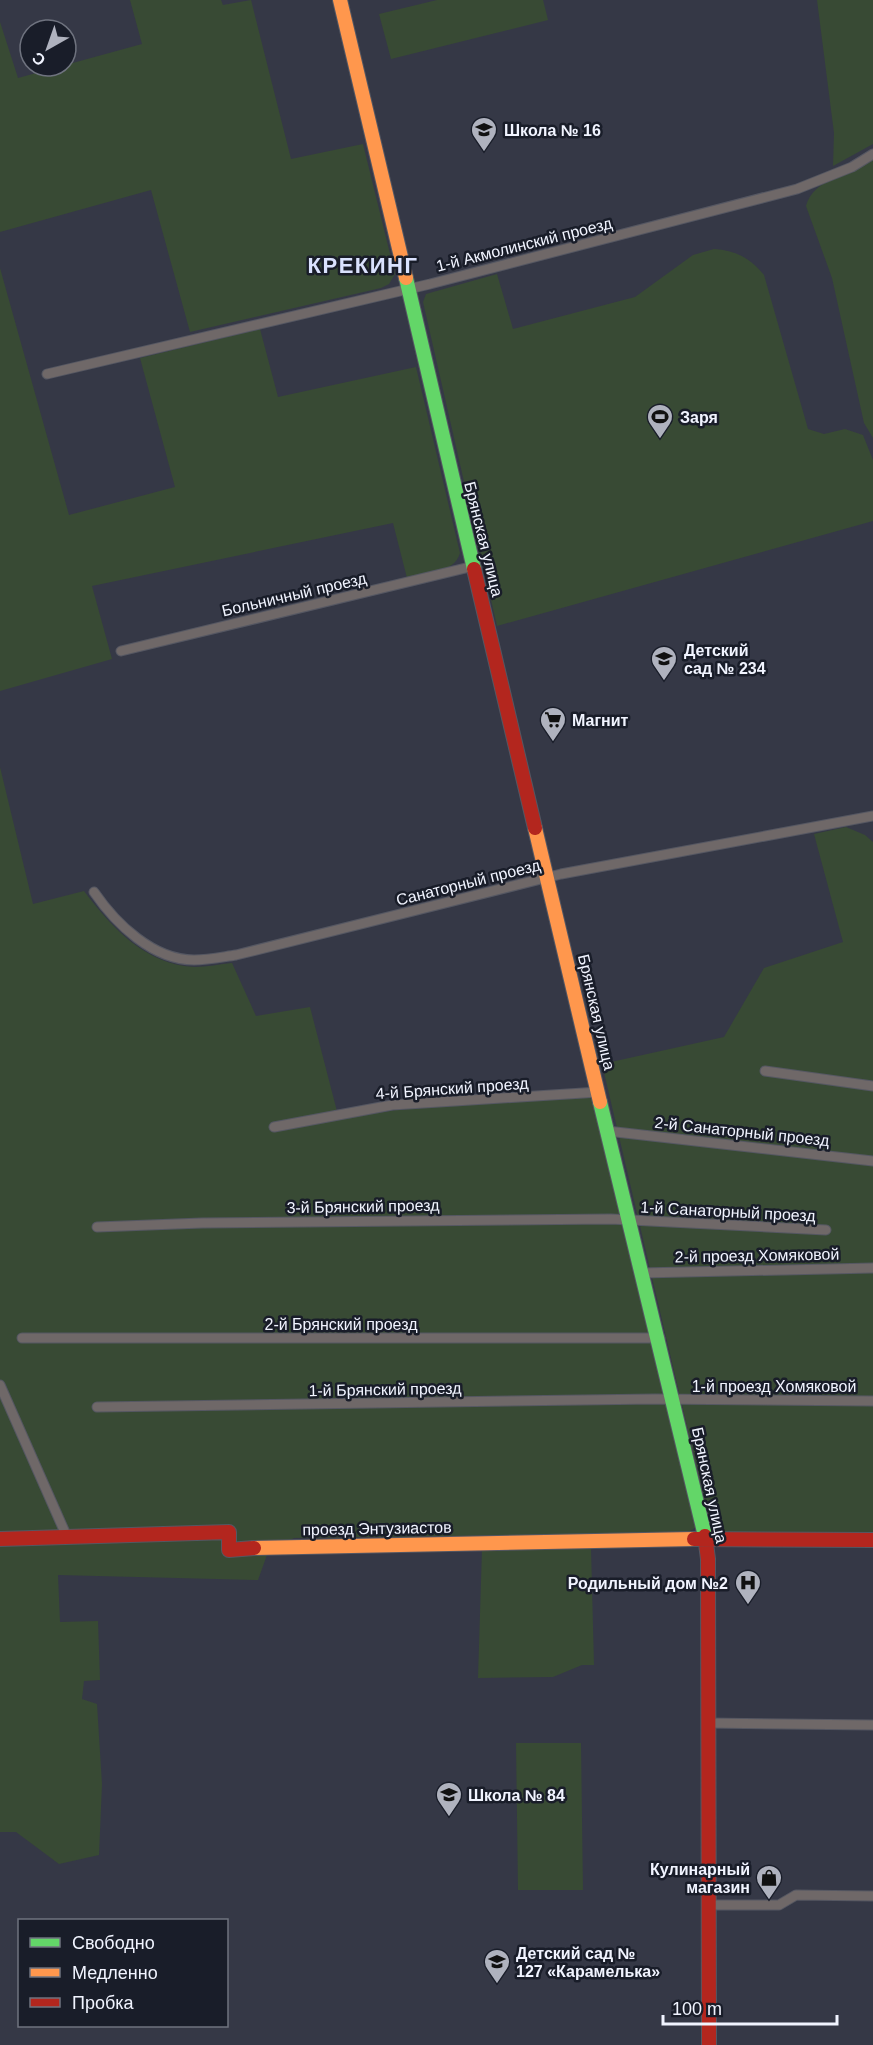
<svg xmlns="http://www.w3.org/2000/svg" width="873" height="2045" font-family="Helvetica,sans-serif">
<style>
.green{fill:#384a34}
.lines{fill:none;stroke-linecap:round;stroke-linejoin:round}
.street-casing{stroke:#555762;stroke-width:11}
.fast-casing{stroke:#555762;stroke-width:16}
.slow-casing{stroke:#555762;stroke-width:16}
.jam-casing{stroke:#555762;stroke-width:16}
.street{stroke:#6f6868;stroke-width:9}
.fast{stroke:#63d668;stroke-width:14}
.slow{stroke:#ff974d;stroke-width:14}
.jam{stroke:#b3261e;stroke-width:14}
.labels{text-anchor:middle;stroke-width:5;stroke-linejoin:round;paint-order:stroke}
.poi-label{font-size:16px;font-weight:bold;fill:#f1f4ff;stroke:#191d29;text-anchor:start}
.street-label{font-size:16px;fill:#f1f4ff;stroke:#191d29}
.district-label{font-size:22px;font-weight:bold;letter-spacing:1.5px;fill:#dae2fe;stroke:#191d29}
</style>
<rect width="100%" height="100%" fill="#353846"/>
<path class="green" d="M130 0H221L223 5 251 0 291 159 363 144 395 274 389 284 381 288 190 332 151 190 0 232V22L18 78 142 44Z
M437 0H543L548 20 391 59 379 14Z
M817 0H873V144L833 166 834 133Z
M873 160V438L864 423 832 278 806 206C813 179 851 173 873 160Z
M714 249C736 250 751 259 764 275L808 429 824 434 845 429 863 435 873 460V521L497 626 423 302 426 294 497 274 513 329 635 297 693 255Z
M0 268 69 515 175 487 140 358 260 329 278 397 416 367 460 553C454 574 425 573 407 578L393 523 92 586 112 659 0 691Z
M0 767 33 904 84 891C112 928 146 965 195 967 207 967 220 964 232 963L256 1016 310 1007 339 1119 396 1110 594 1096 698 1526 687 1533 294 1538 268 1552 258 1580 58 1575 60 1622 98 1621 100 1680 84 1681 82 1699 97 1704 102 1784 99 1855 59 1864 16 1832H0Z
M846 827 865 835 873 842V1534L721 1533 714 1531 710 1524 602 1064 724 1037 764 968 843 942 814 834Z
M591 1548 594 1665H582L553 1677 478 1678 482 1549Z
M516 1743H581L583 1890H518Z"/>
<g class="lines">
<defs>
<path id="street" d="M47 374 430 284 797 189 852 167 873 154
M121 651 474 566
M94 892C116 924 153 960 194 960 208 960 222 957 236 955L561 874 873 816
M765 1071 873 1086
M274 1127 392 1105 599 1092
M607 1131 873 1161
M97 1227 202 1223 611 1219 826 1230
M641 1273 873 1268
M22 1338H660
M0 1385 67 1537
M97 1407 655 1399 873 1401
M707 1723 873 1725
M710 1905H779L796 1895 873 1896"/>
<path id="fast" d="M406 278 474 569
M600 1102 705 1536"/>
<path id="slow" d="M340 0 406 278
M535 828 600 1102
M254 1548 694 1539"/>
<path id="jam" d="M474 569 535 828
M705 1536 708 1559 709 2045
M0 1539 229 1532V1550L254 1548
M694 1539 873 1540"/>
</defs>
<use href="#street" class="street-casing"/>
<use href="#fast" class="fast-casing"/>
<use href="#slow" class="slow-casing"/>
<use href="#jam" class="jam-casing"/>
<use href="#street" class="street"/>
<use href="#fast" class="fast"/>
<use href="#slow" class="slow"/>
<use href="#jam" class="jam"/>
</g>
<defs>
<symbol id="school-pin" viewBox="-11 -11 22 30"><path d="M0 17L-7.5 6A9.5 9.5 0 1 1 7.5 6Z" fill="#afb2be" stroke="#191d29"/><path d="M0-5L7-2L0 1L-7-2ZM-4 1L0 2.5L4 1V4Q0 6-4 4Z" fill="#111"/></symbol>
<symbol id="stadium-pin" viewBox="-11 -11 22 30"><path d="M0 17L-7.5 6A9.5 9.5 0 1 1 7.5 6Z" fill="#afb2be" stroke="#191d29"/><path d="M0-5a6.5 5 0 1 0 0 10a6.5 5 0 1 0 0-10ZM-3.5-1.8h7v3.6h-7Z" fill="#111"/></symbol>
<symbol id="supermarket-pin" viewBox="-11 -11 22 30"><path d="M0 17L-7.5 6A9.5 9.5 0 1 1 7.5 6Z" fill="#afb2be" stroke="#191d29"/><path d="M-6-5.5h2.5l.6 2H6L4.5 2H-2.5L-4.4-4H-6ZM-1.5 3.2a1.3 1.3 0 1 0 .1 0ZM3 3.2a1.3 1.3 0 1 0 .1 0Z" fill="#111"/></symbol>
<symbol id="hospital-pin" viewBox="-11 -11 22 30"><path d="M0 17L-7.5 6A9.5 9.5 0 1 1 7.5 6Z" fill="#afb2be" stroke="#191d29"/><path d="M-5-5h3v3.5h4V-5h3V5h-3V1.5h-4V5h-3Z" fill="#111"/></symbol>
<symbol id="shop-pin" viewBox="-11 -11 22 30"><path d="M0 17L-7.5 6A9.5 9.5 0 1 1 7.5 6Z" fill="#afb2be" stroke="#191d29"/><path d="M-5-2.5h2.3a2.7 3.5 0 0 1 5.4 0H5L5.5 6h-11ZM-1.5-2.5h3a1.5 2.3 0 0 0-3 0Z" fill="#111"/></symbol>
</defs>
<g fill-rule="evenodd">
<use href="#school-pin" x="469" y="115" width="30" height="40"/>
<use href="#stadium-pin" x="645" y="402" width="30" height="40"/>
<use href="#school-pin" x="649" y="644" width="30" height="40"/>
<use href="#supermarket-pin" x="538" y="705" width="30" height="40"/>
<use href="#hospital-pin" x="733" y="1568" width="30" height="40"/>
<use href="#school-pin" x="434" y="1780" width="30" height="40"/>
<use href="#shop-pin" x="754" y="1863" width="30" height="40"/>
<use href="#school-pin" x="482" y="1947" width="30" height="40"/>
</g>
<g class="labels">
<g class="poi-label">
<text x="504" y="136">Школа № 16</text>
<text x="680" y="423">Заря</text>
<text x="684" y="656">Детский<tspan x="684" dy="18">сад № 234</tspan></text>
<text x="572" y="726">Магнит</text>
<text x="728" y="1589" text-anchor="end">Родильный дом №2</text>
<text x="468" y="1801">Школа № 84</text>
<text x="750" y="1875" text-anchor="end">Кулинарный<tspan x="750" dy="18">магазин</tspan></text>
<text x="516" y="1959">Детский сад №<tspan x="516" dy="18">127 «Карамелька»</tspan></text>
</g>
<g class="street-label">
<text transform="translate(524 244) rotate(-14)" y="6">1-й Акмолинский проезд</text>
<text transform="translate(484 539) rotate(76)" y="6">Брянская улица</text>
<text transform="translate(294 594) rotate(-13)" y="6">Больничный проезд</text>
<text transform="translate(468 882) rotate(-14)" y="6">Санаторный проезд</text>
<text transform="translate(597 1012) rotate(77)" y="6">Брянская улица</text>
<text transform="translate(452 1088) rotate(-4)" y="6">4-й Брянский проезд</text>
<text transform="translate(742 1131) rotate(6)" y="6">2-й Санаторный проезд</text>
<text transform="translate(363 1206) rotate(-1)" y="6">3-й Брянский проезд</text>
<text transform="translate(728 1211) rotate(3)" y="6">1-й Санаторный проезд</text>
<text transform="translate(757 1255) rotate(-1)" y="6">2-й проезд Хомяковой</text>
<text x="341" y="1330">2-й Брянский проезд</text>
<text x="774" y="1392">1-й проезд Хомяковой</text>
<text transform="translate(385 1389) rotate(-1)" y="6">1-й Брянский проезд</text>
<text transform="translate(710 1485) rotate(78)" y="6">Брянская улица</text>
<text transform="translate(377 1528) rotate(-1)" y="6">проезд Энтузиастов</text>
</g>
<g class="district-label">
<text x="363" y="273">КРЕКИНГ</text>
</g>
</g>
<rect x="18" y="1919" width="210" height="108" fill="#191d29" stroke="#6f737f" stroke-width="1.5"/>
<rect x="30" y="1938" width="30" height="9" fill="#63d668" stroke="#6f737f" stroke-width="1.5"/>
<text x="72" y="1949" font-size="18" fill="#f1f4ff">Свободно</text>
<rect x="30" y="1968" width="30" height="9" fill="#ff974d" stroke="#6f737f" stroke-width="1.5"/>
<text x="72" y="1979" font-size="18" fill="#f1f4ff">Медленно</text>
<rect x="30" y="1998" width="30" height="9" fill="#b3261e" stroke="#6f737f" stroke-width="1.5"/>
<text x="72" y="2009" font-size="18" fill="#f1f4ff">Пробка</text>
<g transform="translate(48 48) rotate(220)"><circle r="28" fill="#191d29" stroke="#6f737f" stroke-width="1.5"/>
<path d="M0-4.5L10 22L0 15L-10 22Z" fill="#afb2be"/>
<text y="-9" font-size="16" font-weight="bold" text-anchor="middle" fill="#f1f4ff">С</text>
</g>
<path d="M663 2015v9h174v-9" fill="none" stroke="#f1f4ff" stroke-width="3"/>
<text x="672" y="2015" font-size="18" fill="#f1f4ff" stroke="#191d29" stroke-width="4.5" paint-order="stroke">100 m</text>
</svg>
